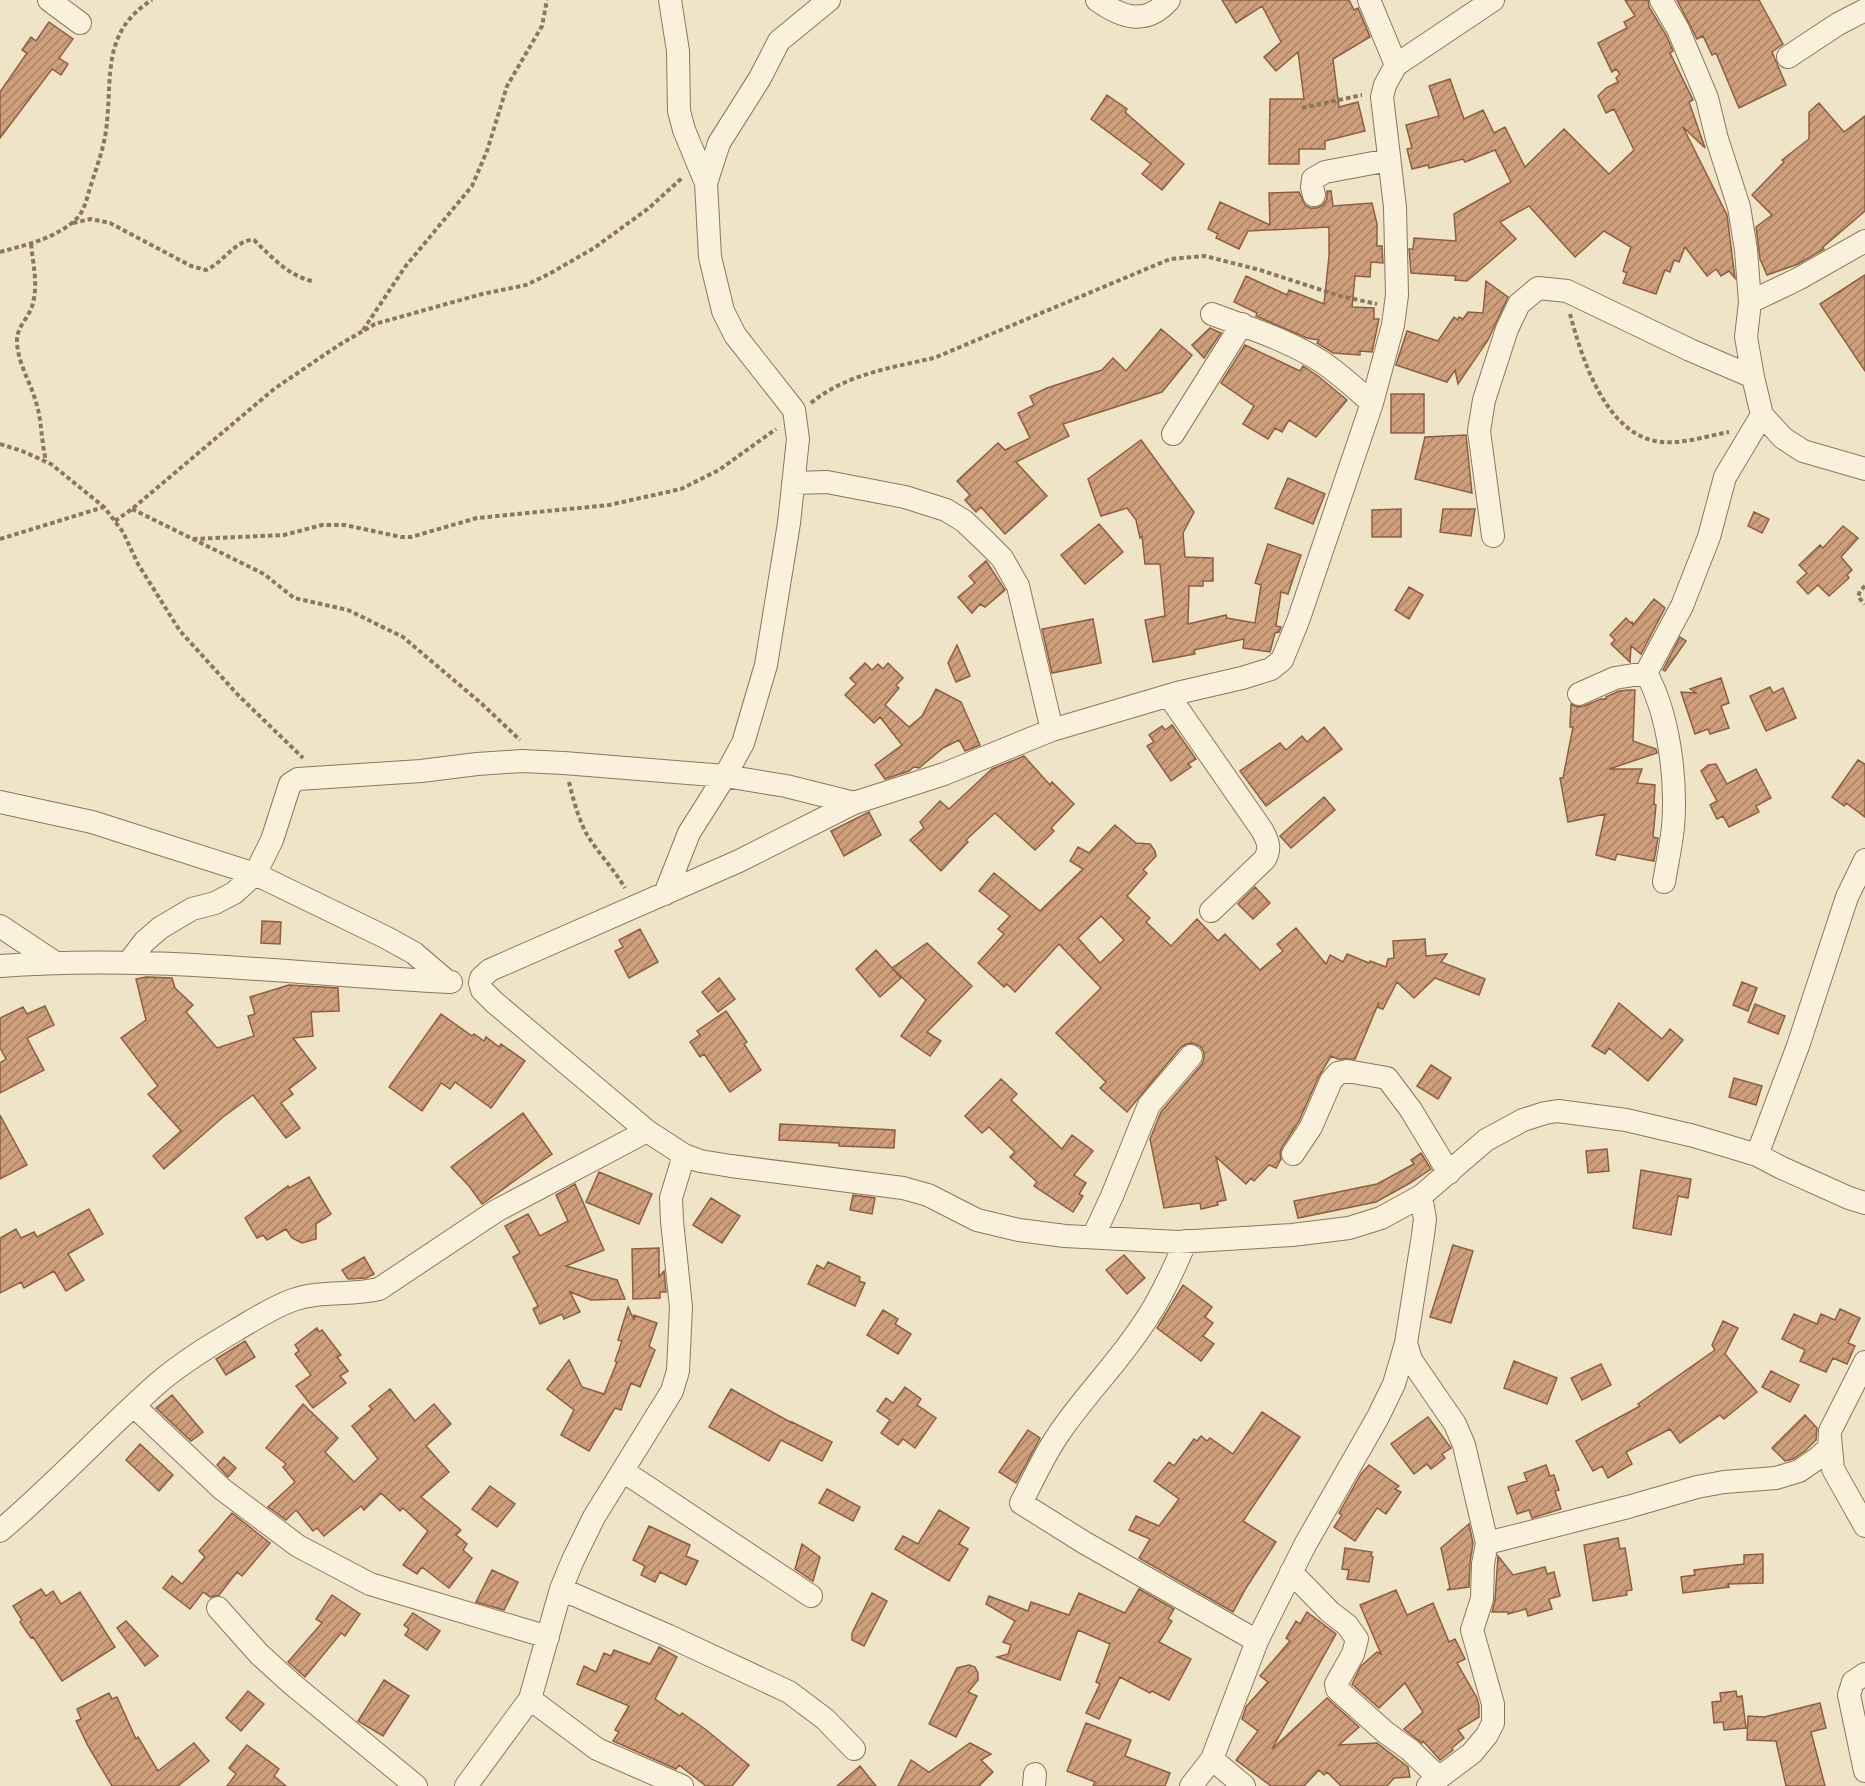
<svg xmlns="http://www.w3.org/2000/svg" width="1865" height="1786" font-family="'Roboto Serif',serif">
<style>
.building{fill:url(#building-hatch);stroke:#8d5f41;stroke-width:1.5;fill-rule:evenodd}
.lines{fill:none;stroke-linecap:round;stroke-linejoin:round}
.minor-casing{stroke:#8d765c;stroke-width:24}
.path{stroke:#8d765c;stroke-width:4;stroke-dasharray:4.5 3;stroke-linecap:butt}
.minor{stroke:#faf1dc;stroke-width:22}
</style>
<defs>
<pattern id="building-hatch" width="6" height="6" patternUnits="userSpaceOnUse" patternTransform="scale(1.5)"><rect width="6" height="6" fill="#cf9f7d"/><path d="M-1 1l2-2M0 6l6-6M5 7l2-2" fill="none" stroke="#a98266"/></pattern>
</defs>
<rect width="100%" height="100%" fill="#f0e4c8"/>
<path class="building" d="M1222 0H1349L1354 10 1358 8 1370 37 1333 59 1339 107 1358 102 1365 131 1325 141V149H1299V164H1269L1270 99H1304L1298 52 1276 71 1264 57 1281 42 1262 6 1236 23Z
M1625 0H1648L1649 7 1666 35 1673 51 1670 53 1693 100 1689 102 1705 148 1683 127 1727 215 1735 278 1729 271 1721 276 1716 269 1707 276 1685 247 1679 262 1674 260 1670 272 1665 270 1656 294 1623 283 1627 273 1623 271 1631 247 1604 231 1575 257 1529 206 1500 222 1516 239 1467 281 1455 280 1456 276 1411 273 1409 249H1413L1414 238 1456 241 1454 214 1511 182 1495 150 1465 162 1463 159 1429 168 1428 165 1412 169 1407 149 1412 148 1406 125 1439 116 1429 86 1450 79 1464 119 1483 110 1494 133 1505 127 1525 167 1564 129 1609 174 1634 150 1614 109 1606 113 1598 96 1606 88 1618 82 1616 78 1620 74 1616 69 1612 72 1598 43 1627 28 1624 22 1635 16Z
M1677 0H1759L1783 44 1772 52 1786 85 1739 108 1716 53 1712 55 1703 36 1697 39Z
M49 22 73 39 59 58 68 64 61 75 52 69 0 138V92L27 53 22 50 31 37 36 41Z
M1107 95 1127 109 1125 112 1184 164 1162 190 1142 174 1151 164 1091 119Z
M1819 103 1844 132 1865 116V211L1823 247 1824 249 1798 264 1767 275 1760 259 1756 227 1772 215 1752 195 1784 162 1782 160 1809 139V112Z
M1327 191H1331L1333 206 1372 203 1377 224V246H1382L1383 263 1371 262 1370 277 1355 276 1352 307 1374 308V319H1379L1372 352 1360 351V355L1333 353 1317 343 1319 340 1307 338 1256 316 1257 313 1234 302 1246 276 1287 295 1289 290 1324 304 1329 256V227L1248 231 1239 249 1216 238 1218 234 1208 229 1220 202 1270 225 1269 193 1299 192 1305 205 1310 208H1317L1323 205 1327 199Z
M1865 275V371L1820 304Z
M1486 281 1508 297 1488 340 1458 384 1455 370 1447 382 1396 365 1407 331 1438 341 1454 317 1458 320 1459 317 1463 319 1468 312 1483 313Z
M1210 328 1221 333 1204 358 1192 345Z
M1161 329 1192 355 1162 392 1063 424 1069 436 1016 462 1047 496 1005 534 981 507 976 512 965 500 970 495 957 481 998 443 1005 450 1030 438 1018 413 1034 405 1030 396 1047 388 1102 370 1113 358 1126 371Z
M1245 345 1300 371 1303 366 1318 376 1347 400 1316 437 1289 420 1282 432 1275 428 1268 439 1243 424 1254 406 1221 383Z
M1391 394H1424V433H1391Z
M1466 435 1472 493 1415 479 1425 437Z
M1141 440 1194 512 1183 533 1185 557 1213 558V581H1203V586H1189L1188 624 1226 615 1227 618 1255 623 1261 585 1255 583 1268 544 1301 555 1288 594 1281 592 1276 626 1281 627 1279 632 1275 633 1270 652 1243 648 1244 639 1194 650 1195 654 1153 662 1145 620 1165 616 1160 564H1145L1142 536 1140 538 1136 520 1127 508 1101 516 1088 479Z
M1288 478 1325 494 1313 524 1275 508Z
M1401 509V537H1372V510Z
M1443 509H1475L1471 536 1440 532Z
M1754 512 1769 519 1762 533 1748 526Z
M1099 524 1123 552 1085 584 1061 555Z
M1843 526 1858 538 1841 557 1852 570 1847 575 1849 578 1829 596 1818 585 1808 594 1797 582 1807 573 1799 565 1820 545 1823 548Z
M986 561 1005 590 985 607 980 604 972 613 958 597 975 583 969 576Z
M1409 587 1423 595 1409 619 1395 610Z
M1654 599 1665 608 1641 654 1631 646 1630 662 1611 644 1615 640 1610 635 1626 618 1631 623 1632 622 1633 625Z
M1093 619 1101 663 1052 673 1042 629Z
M1680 637 1686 641 1665 671 1663 670Z
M957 645 970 676 956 682 948 663Z
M865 663 872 670 878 664 883 669 888 663 903 678 896 685 899 688 885 705 909 727 922 716 936 689 961 702 980 745 965 751 959 740 943 748 919 768 914 767 909 771 885 779 875 765 902 745 880 717 874 723 845 695 856 684 850 678Z
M1721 678 1729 703 1721 706 1729 728 1710 734 1708 729 1695 734 1681 692 1696 693 1690 689Z
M1770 687 1773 693 1783 688 1796 718 1766 731 1750 696Z
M1628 690H1635L1633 741 1656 749 1657 753 1609 769H1642L1637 783 1655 785 1654 804 1656 805 1653 837 1658 838 1654 861 1617 854 1615 860 1596 855 1605 814 1568 822 1560 778H1563L1573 727H1570L1571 704 1577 707 1584 706 1601 699H1606V697L1619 691Z
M1172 725 1196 759 1188 764 1191 767 1171 781 1147 746 1154 742 1149 735 1162 726 1165 730Z
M1324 727 1342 749 1266 806 1240 771 1280 743 1286 750 1302 736 1307 742Z
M1024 756 1050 785 1052 782 1074 804 1051 828 1054 831 1035 850 995 813 966 840 968 842 941 871 910 840 924 828 920 822 940 801 949 809 992 769Z
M1858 760 1865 764V817L1846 803 1844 806 1832 797Z
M1716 764 1727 784 1756 769 1771 798 1756 806 1759 812 1729 827 1723 816 1717 819 1710 805 1717 801 1701 771 1708 765Z
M1324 797 1335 810 1291 848 1280 836Z
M869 812 881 835 844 856 831 831Z
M1115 825 1136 843 1150 844 1155 851 1156 856 1143 870 1147 873 1127 896 1150 918 1146 922 1171 946 1197 919 1218 941 1225 934 1260 970 1283 951 1277 944 1296 928 1326 964 1330 955 1343 962 1347 954 1369 963 1370 961 1386 967 1388 959 1394 958 1393 941 1425 939 1426 956 1447 954 1441 962 1485 979 1479 995 1435 978 1414 998 1397 982 1383 1009 1377 1007 1379 1002 1355 1059H1338L1331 1056 1319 1076 1299 1121 1282 1147 1280 1153 1281 1159 1276 1168 1269 1165 1254 1181 1251 1178 1246 1184 1216 1157 1226 1200 1217 1202 1218 1205 1201 1209 1200 1203 1164 1208 1150 1139 1161 1112 1202 1064 1204 1058V1052L1200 1046 1193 1043 1186 1044 1181 1047 1127 1112 1100 1088 1106 1082 1056 1033 1101 988 1059 944 1015 992 1007 984 1004 987 978 963 1004 934 998 929 1010 916 979 891 994 873 1040 911 1083 869 1070 861 1078 847 1089 853ZM1101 916 1124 940 1100 963 1078 938Z
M1255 887 1270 903 1253 919 1238 904Z
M262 921 281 922 280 944 261 943Z
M640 929 658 962 629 978 615 951 623 947 619 940Z
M927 943 972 986 927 1032 941 1041 930 1056 901 1036 926 1000 892 968Z
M876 950 901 978 880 997 856 969Z
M146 977 172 978 175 988 193 1005 186 1012 217 1048 254 1036 248 1016 255 1014 250 997 289 985 338 988 339 1011 311 1012 313 1036 293 1038 316 1068 289 1089 293 1094 281 1103 300 1128 286 1138 253 1095 223 1117 164 1169 153 1156 181 1131 148 1094 158 1086 121 1038 146 1020 136 979Z
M719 978 735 999 718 1012 702 992Z
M1742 982 1757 988 1748 1011 1733 1005Z
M1619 1003 1662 1039 1670 1029 1683 1040 1648 1081 1609 1048 1605 1054 1592 1046Z
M1755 1004 1785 1016 1778 1034 1748 1022Z
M45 1006 54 1025 27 1038 44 1070 0 1093V1063L6 1059 0 1048V1018L23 1007 27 1014Z
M726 1011 747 1042 744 1044 761 1070 730 1092 704 1054 700 1057 690 1042 700 1035 697 1031Z
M441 1014 472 1036 474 1034 484 1041 486 1037 499 1047 501 1044 525 1061 491 1108 455 1082 450 1089 441 1083 422 1111 389 1087Z
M1431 1065 1451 1078 1438 1099 1417 1086Z
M1734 1078 1762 1086 1756 1105 1729 1097Z
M1001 1079 1017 1094 1011 1100 1062 1149 1072 1135 1093 1151 1074 1175 1086 1183 1079 1194 1083 1196 1073 1212 1034 1186 1037 1182 1010 1157 1015 1152 989 1127 982 1133 965 1116Z
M523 1113 552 1154 482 1204 469 1186 451 1167Z
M0 1115 27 1165 0 1179Z
M780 1124 895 1130 894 1148 839 1146V1143L779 1140Z
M1607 1149 1609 1171 1588 1173 1586 1151Z
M1421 1153 1431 1169 1410 1183 1376 1202 1298 1218 1294 1201 1377 1184 1414 1164 1411 1160Z
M1641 1170 1691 1179 1688 1198 1678 1196 1671 1235 1633 1228Z
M599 1172 652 1194 639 1224 586 1202Z
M309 1177 331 1214 316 1224V1239L302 1243 292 1238 286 1229 267 1240 263 1235 257 1238 245 1218 288 1186 289 1188Z
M575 1184 604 1250 566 1266 617 1280 625 1299 591 1300 570 1292 580 1312 564 1319 562 1314 540 1324 533 1309 538 1306 513 1257 520 1253 505 1226 528 1214 540 1236 568 1221 556 1195Z
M853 1195 875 1198 872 1214 850 1210Z
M711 1198 740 1216 722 1243 693 1225Z
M89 1209 103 1234 68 1254 84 1280 66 1291 54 1271 24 1288 21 1282 0 1293V1238L16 1229 21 1238 34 1232 37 1237Z
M1453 1245 1473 1251 1451 1323 1430 1317Z
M659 1248V1277L664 1271 666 1292H660V1298L633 1299 632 1249Z
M1124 1255 1145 1278 1127 1294 1106 1270Z
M364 1257 374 1274 366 1278 348 1279 342 1270Z
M828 1262 860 1277 859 1281 865 1283 855 1306 808 1284 817 1265 824 1269Z
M1183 1285 1212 1307 1205 1317 1213 1323 1203 1336 1214 1344 1201 1361 1157 1328Z
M628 1307 634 1320V1315L657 1323 649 1346 655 1350 640 1387 631 1383 621 1410 615 1408 589 1451 561 1435 574 1410 547 1389 569 1360 582 1387 604 1394 617 1362 615 1361 622 1341 618 1340Z
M1840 1309 1860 1318 1848 1343 1855 1346 1847 1364 1833 1358 1826 1372 1800 1361 1805 1350 1782 1339 1794 1314 1817 1324 1821 1314 1835 1320Z
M883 1310 898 1319 895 1324 911 1334 898 1354 867 1335Z
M1723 1321 1738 1328 1725 1354 1757 1392 1724 1419 1720 1415 1680 1443 1670 1429 1626 1452 1632 1464 1608 1478 1602 1466 1593 1471 1576 1441 1640 1406 1638 1404 1715 1350 1712 1345Z
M317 1328 319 1332 322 1330 341 1355 337 1357 348 1371 340 1376 346 1383 313 1408 296 1386 311 1375 295 1354 299 1351 295 1345Z
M245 1341 255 1357 226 1375 216 1359Z
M1514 1361 1557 1378 1547 1404 1504 1388Z
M1601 1364 1611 1385 1582 1400 1571 1378Z
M1771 1371 1799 1385 1790 1402 1762 1387Z
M905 1387 921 1399 917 1405 936 1418 915 1448 903 1439 898 1445 881 1433 890 1420 877 1411 886 1398 893 1403Z
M390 1389 415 1421 434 1404 451 1424 426 1446 449 1472 421 1497 461 1530 456 1535 467 1544 463 1550 472 1558 449 1588 422 1567 417 1574 403 1565 428 1531 403 1508 400 1511 381 1493 364 1510 361 1506 324 1536 317 1528 313 1531 296 1510 286 1520 268 1507 295 1482 283 1467 286 1464 266 1448 303 1404 338 1438 325 1452 354 1482 378 1459 352 1426 372 1409 369 1406Z
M731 1389 792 1423V1422L832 1442 822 1461 781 1440 769 1461 709 1427Z
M172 1395 203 1432 191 1441 156 1408Z
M1262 1412 1300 1437 1243 1521 1276 1542 1246 1588 1233 1612 1139 1558 1150 1539 1129 1530 1136 1516 1159 1526 1179 1499 1154 1481 1169 1462 1174 1466 1194 1439 1197 1441 1201 1436 1207 1441 1210 1438 1233 1454Z
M1805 1415 1817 1428 1816 1440 1805 1451 1793 1459 1785 1461 1772 1448Z
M1428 1417 1451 1448 1442 1454 1445 1458 1431 1469 1427 1464 1414 1474 1391 1444Z
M1028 1430 1040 1438 1016 1483 999 1472Z
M140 1444 173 1475 159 1491 126 1460Z
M224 1457 236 1468 228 1477 217 1465Z
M1369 1465 1399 1486 1395 1489 1401 1492 1386 1514 1377 1508 1355 1541 1334 1527 1342 1515 1339 1513 1361 1474Z
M1546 1465 1550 1476 1554 1475 1559 1490 1555 1491 1561 1509 1532 1518 1529 1510 1517 1514 1508 1487 1527 1481 1524 1473Z
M490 1486 515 1504 497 1527 472 1509Z
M827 1489 860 1507 853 1521 819 1503Z
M939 1510 969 1528 959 1544 968 1549 949 1581 895 1549 903 1536 918 1544Z
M232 1513 270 1543 242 1576 237 1572 219 1595 210 1597 203 1592 190 1609 163 1588 172 1576 182 1584 205 1557 199 1551Z
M1469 1524 1473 1543 1470 1563 1469 1587 1447 1590 1450 1588 1441 1548Z
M649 1526 690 1545 686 1556 698 1561 686 1585 660 1572 655 1582 641 1575 645 1566 633 1560Z
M1618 1538 1620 1549 1625 1548 1632 1590 1626 1591 1627 1595 1593 1601 1584 1545Z
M802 1544 820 1557 813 1581 795 1569Z
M1345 1548 1372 1552 1371 1556 1373 1557 1369 1582 1347 1579 1349 1570 1342 1569Z
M1763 1554V1583L1728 1584 1729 1587 1683 1593 1681 1577 1695 1575 1694 1570 1744 1564V1555Z
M1498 1556 1513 1575 1545 1567 1547 1574 1554 1572 1560 1596 1549 1599 1552 1609 1528 1616 1526 1609 1508 1614V1612H1492L1495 1600Z
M492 1570 518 1582 504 1610 476 1602Z
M41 1589 46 1596 53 1591 61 1604 80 1592 115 1647 62 1681 33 1637 31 1638 20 1622 22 1620 13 1606Z
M1139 1589 1174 1609 1168 1619 1172 1621 1159 1642 1191 1659 1169 1700 1152 1691 1150 1693 1120 1677 1099 1719 1086 1713 1100 1684 1096 1682 1110 1644 1078 1630 1060 1680 997 1657 1008 1654 1011 1645 1003 1642 1015 1621 986 1604 989 1596 1028 1611 1031 1602 1069 1615 1079 1593 1125 1613Z
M1396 1590 1407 1615 1433 1603 1449 1642 1455 1639 1465 1659 1457 1663 1477 1698 1479 1706V1717L1458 1730 1464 1738 1452 1748 1453 1750 1440 1760 1423 1741 1422 1743 1404 1729 1423 1712 1405 1683 1379 1708 1352 1684 1361 1666 1377 1652 1381 1654 1360 1605Z
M872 1593 887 1601 864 1646 852 1640V1633Z
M332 1595 360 1614 345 1636 341 1633 305 1677 288 1662 322 1623 316 1619Z
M1307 1612 1336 1634 1272 1749 1327 1698 1359 1727 1339 1745 1377 1743 1408 1767 1410 1777 1394 1778 1387 1786H1341L1327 1772 1324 1775 1319 1770 1304 1786H1271L1236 1760 1258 1731 1242 1719 1246 1707 1268 1682 1260 1676 1290 1641 1286 1638 1296 1621 1300 1624Z
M413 1613 440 1631 427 1650 405 1635 409 1629 404 1625Z
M126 1621 158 1656 145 1666 117 1628Z
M659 1647 677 1657 655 1699 680 1716 682 1713 705 1729 749 1765 732 1786H706L679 1765 676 1769 613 1741 619 1732 615 1730 629 1706 577 1684 584 1666 596 1672 604 1653 611 1656 614 1650 650 1664Z
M969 1665 975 1667 978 1673V1680L968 1692 977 1696 956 1737 929 1724 957 1668Z
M384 1680 409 1696 383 1736 358 1721Z
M248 1691 264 1704 241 1731 226 1718Z
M1736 1691 1737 1697 1742 1696 1746 1728 1724 1730 1723 1722 1714 1723 1712 1702 1721 1701 1720 1693Z
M109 1693 112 1699 117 1697 136 1739 138 1737 158 1771 194 1743 209 1761 178 1786H112L88 1746 76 1721 81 1719 77 1709Z
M1820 1703 1826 1728 1811 1732 1825 1786H1786L1776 1741 1747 1740 1748 1716 1764 1717Z
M1086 1723 1131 1740 1125 1756 1170 1773 1165 1786H1093L1095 1782 1067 1771Z
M970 1743 991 1754 981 1760 993 1772 979 1786H898L911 1760 929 1772Z
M247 1745 279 1769 274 1776 286 1786H227L236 1774 229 1768Z
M860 1766 876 1786H837Z"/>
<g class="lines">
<defs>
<path id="minor" d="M49 0 80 23
M1097 0C1122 18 1146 26 1169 0
M1369 0 1396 65
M1493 0 1396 65 1385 85 1382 97 1395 207 1397 295 1393 325 1372 403 1298 621 1282 660 1271 669 1242 678 1177 693 1052 730 944 774 854 803 739 861 490 970 481 978 480 983 482 990 494 1002 647 1131 684 1155 700 1161 731 1166 903 1188 928 1195 977 1220 1019 1230 1065 1236 1178 1242 1292 1235 1349 1228 1381 1218 1421 1196 1486 1140 1523 1120 1545 1113 1558 1111 1626 1120 1694 1136 1757 1155 1782 1168 1849 1198 1865 1203
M1661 0 1678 29 1707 98 1717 139 1739 207 1746 250 1750 302 1746 337 1753 377 1762 415 1783 438 1803 451 1865 469
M1788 57 1838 24 1865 10
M706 183 719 143 760 78 779 41 829 0
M1314 195 1312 187 1313 179 1325 172 1389 160
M1750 302 1798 279 1865 241
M1212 314C1249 328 1288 340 1322 362 1340 374 1356 389 1372 403
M1173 434 1242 324
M793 483 827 482 905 497 946 510 964 521 986 542 1002 558 1018 586 1052 730
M1493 536 1479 431 1484 400 1507 329 1519 304 1538 288 1567 291 1690 350 1753 377
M1579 694 1615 678 1646 673
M1169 696 1262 830C1268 841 1271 848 1265 859L1211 911
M0 802 92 822 255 874 385 937 414 953 448 982
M1664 882C1667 864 1671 846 1673 827 1677 780 1669 714 1646 673L1682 606 1709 537 1725 477 1762 415
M665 894 689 833 725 776 743 743 766 665 789 523 798 439 794 410 735 335 723 311 710 257 706 183 684 130 679 111 678 51 670 0
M0 926 54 962
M129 962 144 942 160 928 192 909 215 903 234 893 255 874 272 840 290 784 298 779 421 771 477 764 522 761 564 763 725 776 786 786 854 803
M0 966C151 954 301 975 451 982
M1293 1154 1311 1127 1331 1081 1338 1073 1347 1071 1387 1078 1411 1110 1449 1173
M1757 1155 1798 1046 1847 897 1865 860
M1093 1237 1112 1196 1149 1105 1191 1056
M1186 1241C1175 1266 1164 1292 1149 1315 1123 1358 1086 1393 1058 1435 1043 1457 1033 1480 1021 1503L1085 1543 1257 1641
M1406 1343 1411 1360 1455 1424 1464 1445 1487 1543 1483 1564 1482 1599 1472 1630 1493 1704V1723L1487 1735 1472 1753 1428 1786
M134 1406 222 1489 298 1546 370 1584 548 1637
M1830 1437 1833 1469 1865 1526
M623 1471 811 1596
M0 1531C55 1484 104 1431 157 1384 181 1363 209 1346 236 1330 255 1319 273 1307 293 1300 321 1290 350 1296 379 1289L496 1211 647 1131
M1487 1543 1628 1507 1697 1487 1724 1482 1776 1478 1799 1471 1818 1458 1829 1448 1830 1431 1865 1362
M1291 1572 1330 1612 1347 1625 1357 1639 1353 1654 1336 1684 1337 1689 1385 1732 1410 1750 1439 1778
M561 1589 669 1636 789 1692 825 1719 854 1749
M218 1608 259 1654 292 1684 416 1786
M1865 1674 1853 1682 1849 1695 1865 1771
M530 1699 597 1749 682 1786
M1212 1759 1244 1786
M466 1786 530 1699 561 1589 573 1560 594 1517 672 1391 678 1371 681 1307 672 1221 671 1198 684 1155
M1034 1786 1035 1774
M1191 1786 1212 1759 1257 1641 1305 1545 1378 1417 1394 1384 1406 1343 1423 1235 1425 1219 1421 1196"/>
</defs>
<use href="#minor" class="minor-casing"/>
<path class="path" d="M1302 108 1362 95
M73 223 91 219 110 223 191 266 206 270C223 263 236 239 254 240 272 257 287 275 312 281
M31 244C33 264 38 283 33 303 30 317 17 326 17 340 17 362 30 381 36 402 42 421 41 441 46 461
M0 252C25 245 50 240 72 223 84 214 86 201 90 188 96 169 103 151 106 131 113 79 100 32 152 0
M1570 314C1582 359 1606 436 1661 442 1683 444 1707 436 1729 432
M363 330 405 267 472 186 487 151 507 86 542 26 547 0
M811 403C844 375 893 367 934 358L1170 259 1205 256 1260 270 1340 296 1377 304
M0 444 22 451 51 464 104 507 123 532 138 564 180 631 238 695 303 758
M132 509 264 574 294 598 348 610 403 637 482 704 520 740
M115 521 132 509 274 389 339 345 375 324 482 294 526 285 549 274 594 248 649 208 683 177
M0 539 104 507
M193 539 284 535 322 525H345L401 537H411L477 518 609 505 681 489 719 470 776 429
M1865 586 1860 591 1858 597 1865 604
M569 782C573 799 578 817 586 833 597 852 614 869 625 888"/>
<use href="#minor" class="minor"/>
</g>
</svg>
